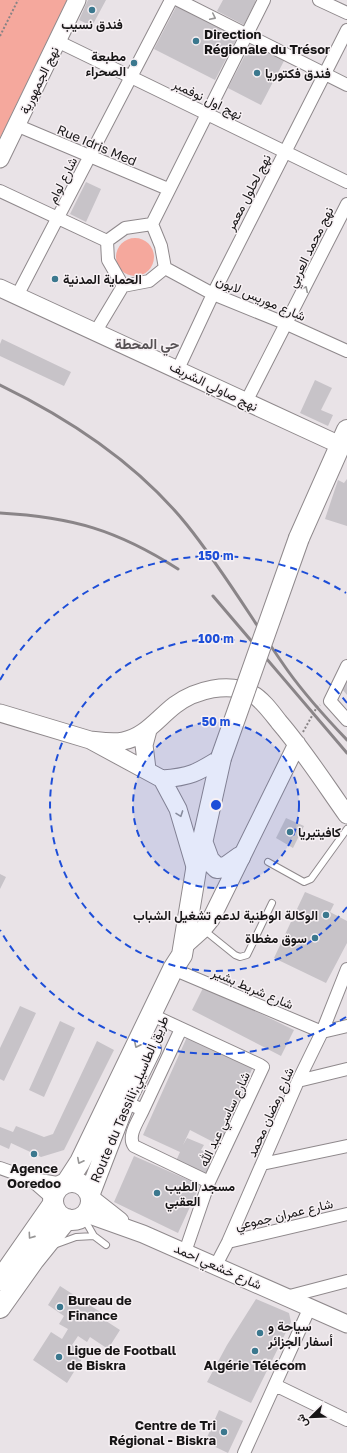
<svg xmlns="http://www.w3.org/2000/svg" width="347" height="1453" font-family="'Golos Text',Vazirmatn,sans-serif">
<style>
.green{fill:#f5a89d}
.building{fill:#c7c3c8}
.lines{fill:none;stroke-linecap:round;stroke-linejoin:round}
.lane-casing{stroke:#8f898c;stroke-width:8}
.street-casing{stroke:#8f898c;stroke-width:14}
.secondary-casing{stroke:#8f898c;stroke-width:19}
.primary-casing{stroke:#8f898c;stroke-width:22}
.path{stroke:#878385;stroke-width:2;stroke-dasharray:2 2;stroke-linecap:butt}
.lane{stroke:#fff;stroke-width:6}
.street{stroke:#fff;stroke-width:12}
.secondary{stroke:#fff;stroke-width:17}
.primary{stroke:#fff;stroke-width:20}
.rail{stroke:#8a8588;stroke-width:3}
.primary-bridge-casing{stroke:#8f898c;stroke-width:22;stroke-linecap:butt}
.primary-bridge{stroke:#fff;stroke-width:20}
.oneway{stroke:#979696}
.ring{fill:none;stroke:#1d4ed8;stroke-width:2;stroke-dasharray:7 5}
.poi-dot{fill:#3b788e;stroke:#f7f1f4;stroke-width:1.5}
.labels{text-anchor:middle;stroke-width:3;stroke-linejoin:round;paint-order:stroke}
.poi-label{font-size:13px;font-weight:bold;fill:#171516;stroke:#f7f1f4;text-anchor:start}
.street-label{font-size:13px;fill:#171516;stroke:#f7f1f4}
.neighbourhood-label{font-size:14px;font-weight:bold;fill:#565154;stroke:#f7f1f4}
.centre{fill:#1d4ed8;stroke:#f7f1f4;stroke-width:2}
.ring-label{font-size:12px;text-anchor:middle;font-weight:bold;fill:#1d4ed8;stroke:#f7f1f4;stroke-width:3;stroke-linejoin:round;paint-order:stroke}
</style>
<rect width="100%" height="100%" fill="#e9e3e7"/>
<path class="green" d="M0 0H67L0 138Z
M116 257a19 19 0 1 1 38 0a19 19 0 1 1-38 0Z"/>
<path class="building" d="M88 0H106L92 26 79 20Z
M223 0H255L256 1 244 25 217 11Z
M177 5 239 34 215 80 154 49Z
M252 42 285 59 261 105 228 88Z
M86 182 101 189 86 222 70 214Z
M2 339 71 372 64 386 0 356V344Z
M315 380 332 388 321 410 333 415 328 426 300 413Z
M347 479V526L325 519 338 480 344 483Z
M347 679V695L342 689Z
M286 818 304 826 293 848 276 838Z
M0 874 6 877 0 889Z
M305 892 334 904 330 912 347 921V943L326 983 274 958Z
M204 986 294 1030 281 1056 192 1010Z
M20 1006 36 1013 4 1081 0 1079V1048Z
M60 1021 75 1028 44 1097 29 1090Z
M187 1037 253 1067 219 1145 190 1130 183 1145 187 1138 204 1145 201 1150 215 1156 206 1174 176 1161 180 1152 143 1135Z
M97 1041 114 1050 64 1150 41 1157 11 1143 9 1149 0 1145V1127L13 1132 16 1126 44 1137 53 1134Z
M134 1156 200 1185 178 1233 114 1202Z
M60 1286 105 1315 103 1319 120 1330 108 1349 90 1337 87 1342 78 1336 72 1345 85 1354 67 1383 33 1360 51 1332 62 1339 68 1329 59 1324 64 1316 48 1305Z
M256 1299 289 1313 291 1322 251 1403 207 1382 227 1345Z
M219 1410 243 1421 228 1453 205 1442Z"/>
<g class="lines">
<defs>
<path id="lane" d="M268 862 304 882 311 879 347 829
M204 930 235 955 240 957 247 955 272 903
M83 1217 94 1236 106 1245
M54 1245 76 1237 94 1236"/>
<path id="street" d="M178 0 347 85
M319 0 347 13
M57 41 347 182
M16 125 168 189
M0 191 107 241
M152 224 264 0
M152 224 161 246 165 268 149 281 123 286 108 260 107 241 125 228Z
M165 268 213 294 287 324 347 351
M17 296 171 0
M96 331 123 286
M178 369 213 294 347 30
M246 402 347 204
M347 666 330 701 347 720
M173 969 322 1032 347 1026
M152 1015 260 1065 263 1067 209 1182 185 1252
M298 1081 347 1069
M125 1102 143 1110C138 1121 127 1136 134 1146L209 1182
M143 1110 181 1029
M262 1164 347 1146
M0 1168 28 1178 63 1184
M29 1178 53 1199
M228 1242 347 1214
M216 1265 228 1242 298 1081 322 1032 347 969
M286 1297 347 1281
M275 1385 347 1420
M244 1453 310 1307"/>
<path id="secondary" d="M0 159 77 0
M0 288 340 445
M0 713 90 740 162 779 178 809 196 870
M90 740C100 741 113 743 123 741 145 737 158 718 175 705 195 690 229 681 252 694 262 699 272 713 279 722 304 751 325 784 347 815
M147 769 144 745 148 730
M162 779C190 777 197 773 221 758
M184 946 203 929 211 919 297 744
M92 1199 120 1221
M87 1214 143 1234 347 1324"/>
<path id="primary" d="M299 538 347 430
M202 841 209 860 217 868 226 867 240 857
M53 1201a19 19 0 1 1 38 0a19 19 0 1 1-38 0Z
M67 1182 80 1162 173 969 182 955 196 870 221 758
M90 1193 125 1102 151 1049
M0 1280 53 1204
M0 1308 34 1260 67 1219"/>
</defs>
<use href="#lane" class="lane-casing"/>
<use href="#street" class="street-casing"/>
<use href="#secondary" class="secondary-casing"/>
<use href="#primary" class="primary-casing"/>
<path class="path" d="M0 36 18 0
M303 732 317 707 320 705"/>
<use href="#lane" class="lane"/>
<use href="#street" class="street"/>
<use href="#secondary" class="secondary"/>
<use href="#primary" class="primary"/>
<path class="rail" d="M0 385C70 419 138 464 187 525 224 571 254 623 288 671 306 696 326 718 347 740
M0 513C72 517 117 530 178 569
M213 596 347 753"/>
<defs>
<path id="primary-bridge" d="M221 758 299 538"/>
</defs>
<use href="#primary-bridge" class="primary-bridge-casing"/>
<use href="#primary-bridge" class="primary-bridge"/>
</g>
<defs><path id="oneway-chevron" d="M-2-3.5L2.5 0L-2 3.5" fill="none" stroke-width="1.6" stroke-linecap="round" stroke-linejoin="round"/></defs>
<g class="oneway">
<use href="#oneway-chevron" transform="translate(213 17) rotate(26)"/>
<use href="#oneway-chevron" transform="translate(305 289) rotate(-64)"/>
<use href="#oneway-chevron" transform="translate(180 814) rotate(70)"/>
<use href="#oneway-chevron" transform="translate(137 1045) rotate(116)"/>
<use href="#oneway-chevron" transform="translate(80 1161) rotate(117)"/>
<use href="#oneway-chevron" transform="translate(31 1236) rotate(125)"/>
</g>
<circle cx="216" cy="805" r="83" fill="#1d4ed8" fill-opacity=".12"/>
<g class="ring">
<circle cx="216" cy="805" r="83"/>
<path d="M347 907A166 166 0 1 1 347 703"/>
<path d="M346 1017A249 249 0 0 1 0 930M0 680A249 249 0 0 1 346 593"/>
</g>
<g class="poi-dot">
<circle cx="92" cy="10" r="4"/>
<circle cx="196" cy="41" r="4"/>
<circle cx="134" cy="63" r="4"/>
<circle cx="257" cy="73" r="4"/>
<circle cx="55" cy="279" r="4"/>
<circle cx="290" cy="832" r="4"/>
<circle cx="326" cy="915" r="4"/>
<circle cx="315" cy="938" r="4"/>
<circle cx="34" cy="1154" r="4"/>
<circle cx="157" cy="1193" r="4"/>
<circle cx="60" cy="1307" r="4"/>
<circle cx="260" cy="1333" r="4"/>
<circle cx="255" cy="1351" r="4"/>
<circle cx="59" cy="1357" r="4"/>
<circle cx="224" cy="1432" r="4"/>
</g>
<g class="labels">
<g class="poi-label">
<text x="92" y="29" text-anchor="middle">فندق نسيب</text>
<text x="204" y="39">Direction<tspan x="204" dy="15">Régionale du Trésor</tspan></text>
<text x="126" y="61" text-anchor="end">مطبعة<tspan x="126" dy="15">الصحراء</tspan></text>
<text x="265" y="78">فندق فكتوريا</text>
<text x="63" y="284">الحماية المدنية</text>
<text x="298" y="837">كافيتيريا</text>
<text x="318" y="920" text-anchor="end">الوكالة الوطنية لدعم تشغيل الشباب</text>
<text x="307" y="943" text-anchor="end">سوق مغطاة</text>
<text x="34" y="1173" text-anchor="middle">Agence<tspan x="34" dy="15">Ooredoo</tspan></text>
<text x="165" y="1191">مسجد الطيب<tspan x="165" dy="15">العقبي</tspan></text>
<text x="68" y="1305">Bureau de<tspan x="68" dy="15">Finance</tspan></text>
<text x="268" y="1331">سياحة و<tspan x="268" dy="15">أسفار الجزائر</tspan></text>
<text x="67" y="1355">Ligue de Football<tspan x="67" dy="15">de Biskra</tspan></text>
<text x="255" y="1370" text-anchor="middle">Algérie Télécom</text>
<text x="216" y="1430" text-anchor="end">Centre de Tri<tspan x="216" dy="15">Régional - Biskra</tspan></text>
</g>
<g class="street-label">
<text transform="translate(39 80) rotate(-64)" y="5">نهج الجمهورية</text>
<text transform="translate(208 99) rotate(26)" y="5">نهج اول نوفمبر</text>
<text transform="translate(97 145) rotate(23)" y="5">Rue Idris Med</text>
<text transform="translate(62 180) rotate(-63)" y="5">شارع لوام</text>
<text transform="translate(248 192) rotate(-63)" y="5">نهج لحلول معمر</text>
<text transform="translate(310 247) rotate(-64)" y="5">نهج محمد العربي</text>
<text transform="translate(261 298) rotate(23)" y="5">شارع موريس لابون</text>
<text transform="translate(214 386) rotate(26)" y="5">نهج صاولي الشربف</text>
<text transform="translate(253 988) rotate(23)" y="5">شارع شريط بشير</text>
<text transform="translate(129 1099) rotate(-67)" y="5">Route du Tassili;طريق الطاسيلي</text>
<text transform="translate(270 1112) rotate(-66)" y="5">شارع رمضان محمد</text>
<text transform="translate(224 1119) rotate(-65)" y="5">شارع ساسي عبد الله</text>
<text transform="translate(284 1214) rotate(-13)" y="5">شارع عمران جموعي</text>
<text transform="translate(218 1266) rotate(24)" y="5">شارع خشعي احمد</text>
</g>
<g class="neighbourhood-label">
<text x="147" y="349">حي المحطة</text>
</g>
</g>
<circle cx="216" cy="805" r="6" class="centre"/>
<g class="ring-label">
<text x="216" y="560">150 m</text>
<text x="216" y="643">100 m</text>
<text x="216" y="726">50 m</text>
</g>
<g transform="translate(311 1417) rotate(247)" stroke="#f7f1f4" stroke-width="3" paint-order="stroke">
<path d="M0-3L7 15L0 10L-7 15Z" fill="#171516"/>
<text y="-6" font-size="11" font-weight="bold" text-anchor="middle" fill="#171516">ش</text>
</g>
</svg>
